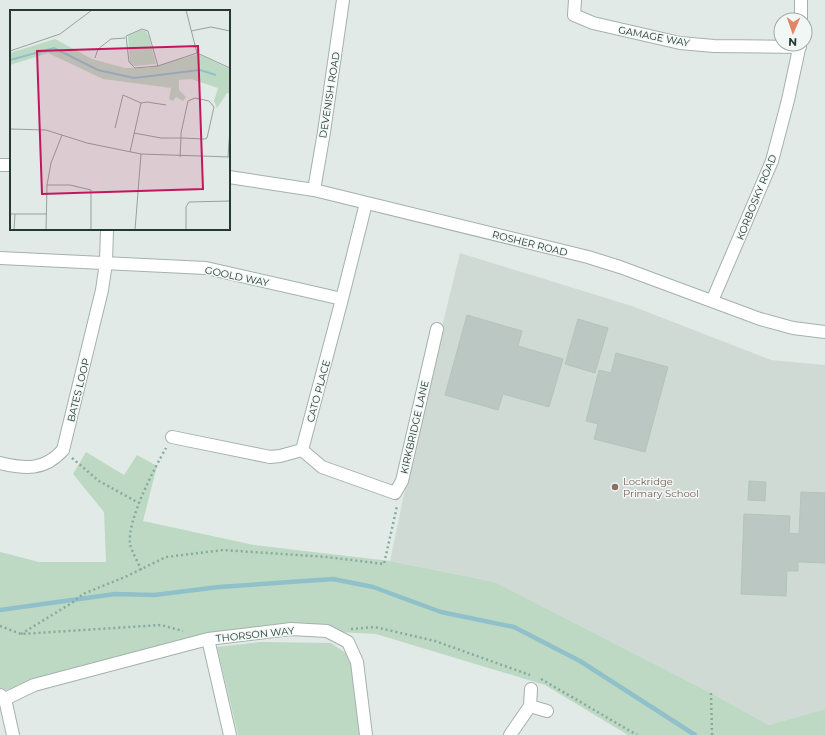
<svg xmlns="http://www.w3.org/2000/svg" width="825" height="735" font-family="Montserrat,sans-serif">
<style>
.built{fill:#d0dad5}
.green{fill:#bdd9c4}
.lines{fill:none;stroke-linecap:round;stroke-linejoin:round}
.stream{stroke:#90c0c9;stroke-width:4.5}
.building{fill:#bac7c2;stroke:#b5c3bd}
.minor-casing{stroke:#a5b1ad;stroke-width:14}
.path{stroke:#86aa9f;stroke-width:2.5;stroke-dasharray:2 3;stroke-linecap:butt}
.minor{stroke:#fff;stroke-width:12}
.education-dot{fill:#8d6e63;stroke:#f1f7f4;stroke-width:1.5}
.labels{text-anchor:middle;stroke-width:3;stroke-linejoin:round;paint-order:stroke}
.street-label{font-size:10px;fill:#243933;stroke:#f1f7f4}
.education-label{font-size:10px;fill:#785e54;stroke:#f1f7f4;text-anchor:start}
.inset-river{fill:none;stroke:#90c0c9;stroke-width:2}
.inset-road{fill:none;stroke:#95a39e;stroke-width:1}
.view{fill:#c2185b;fill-opacity:0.15;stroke:#c2185b;stroke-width:2}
.inset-edge{fill:none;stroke:#243933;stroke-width:2}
</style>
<rect width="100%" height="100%" fill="#e1eae6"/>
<path class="built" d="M460 253 632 306 771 360 825 365V709L769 725 711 693 495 582 390 561 421 413Z"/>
<path class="green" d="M86 452 124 475 137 455 157 466 143 521 254 545 390 561 495 582 711 693 769 725 825 709V735H628L545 685 376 634 261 628 205 634 3 691 0 689V552L39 562H106L104 512 73 474Z
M261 642 331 643 350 656 363 735H238L217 647Z"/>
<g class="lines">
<path class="stream" d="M0 610 115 594 154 595 219 587 333 579 373 587 441 612 514 627 580 661 695 735"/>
</g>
<path class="building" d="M467 315 522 331 518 346 563 359 549 407 503 394 498 410 445 395Z
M578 319 608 328 595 373 565 364Z
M616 353 668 367 645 452 594 439 598 424 586 421 599 370 611 373Z
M749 481 766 482 765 501 748 500Z
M801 492 825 493V563L798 562V571H787L786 596 741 594 744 514 790 516 789 533 799 534Z"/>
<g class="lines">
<defs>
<path id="minor" d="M575 0 574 15 593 23 680 43 714 46 800 47
M801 20V0
M0 165H11
M229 177 314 190 588 257 620 267 760 319 793 328 825 332
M314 190 324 132 343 0
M0 258 206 268 342 299
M712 301 772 161 788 100 800 44
M172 437 270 457 280 456 302 450
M302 450 322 467 395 493 402 481 437 329
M302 450 342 299 366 203
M0 463C25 469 44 471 63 450L102 290 106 263 107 229
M208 639 230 735
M0 695 5 699 13 735
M5 699 34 685 208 639 291 629 327 631 348 642 357 662 366 735
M530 706 547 711
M510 735 530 706 531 689"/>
</defs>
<use href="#minor" class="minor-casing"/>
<path class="path" d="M72 458 99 481 139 503
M141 570C138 562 132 552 130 544 127 520 154 469 166 448
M0 626 21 634 161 625 183 631
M351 629 375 627 435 641 530 675
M21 634 75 601 83 594 125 577 166 557 223 550 327 557 384 564 397 506
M541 679 637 735
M711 693 712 735"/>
<use href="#minor" class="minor"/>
</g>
<circle class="education-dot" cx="615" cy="487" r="4"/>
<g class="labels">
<g class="street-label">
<text transform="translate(654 36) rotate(11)" y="4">GAMAGE WAY</text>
<text transform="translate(329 95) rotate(-81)" y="4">DEVENISH ROAD</text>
<text transform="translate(756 197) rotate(-68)" y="4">KORBOSKY ROAD</text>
<text transform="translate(530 243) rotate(14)" y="4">ROSHER ROAD</text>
<text transform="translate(237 276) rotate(12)" y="4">GOOLD WAY</text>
<text transform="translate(78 390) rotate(-76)" y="4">BATES LOOP</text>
<text transform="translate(318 391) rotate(-75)" y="4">CATO PLACE</text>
<text transform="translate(414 427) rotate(-77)" y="4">KIRKBRIDGE LANE</text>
<text transform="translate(255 634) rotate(-6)" y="4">THORSON WAY</text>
</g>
<g class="education-label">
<text x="623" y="485">Lockridge<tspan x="623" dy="12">Primary School</tspan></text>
</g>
</g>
<g transform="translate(10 10)">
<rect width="220" height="220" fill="#e1eae6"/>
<path d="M131 20 136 21 139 27 146 54 124 56 120 53 118 26ZM45 29 82 49 115 58H138L188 44 220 59V84L217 83 207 98 204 91 208 78 181 69 169 70V80L176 87 173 91 166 87 163 91 159 89 161 78 93 69 38 43 0 55V43Z" fill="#bdd9c4"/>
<path class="inset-river" d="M0 50 44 38 88 60 124 68 190 60 206 65"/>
<path class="inset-road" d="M176 0 187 43 220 58M181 21 201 17 220 21M0 41 50 24 82 0M85 48 88 39 101 29 115 28M148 56 138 21 132 19 116 26 119 52 125 58 148 56 187 43M131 93 137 92 156 95M105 118 113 85 131 93M0 119 36 120 77 133 131 144 220 147M124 123 151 128H171L195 129 197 128 204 97 199 91 185 88 178 91 171 123V128L170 147M120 142 131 93M218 147 220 118M37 175H60L81 180V220M0 204H37M4 220 5 204M36 220 37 175 41 153 52 125M125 220 131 144M176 220V197L179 192 220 191"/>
<path class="view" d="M188 36 193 179 32 184 27 41Z"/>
<rect width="220" height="220" class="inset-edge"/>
</g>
<g transform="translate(793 32) rotate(182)"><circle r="19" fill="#f1f7f4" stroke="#9faba7"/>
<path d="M0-3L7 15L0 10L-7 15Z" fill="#e18768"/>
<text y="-6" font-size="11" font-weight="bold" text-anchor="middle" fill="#243933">N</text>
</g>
</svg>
